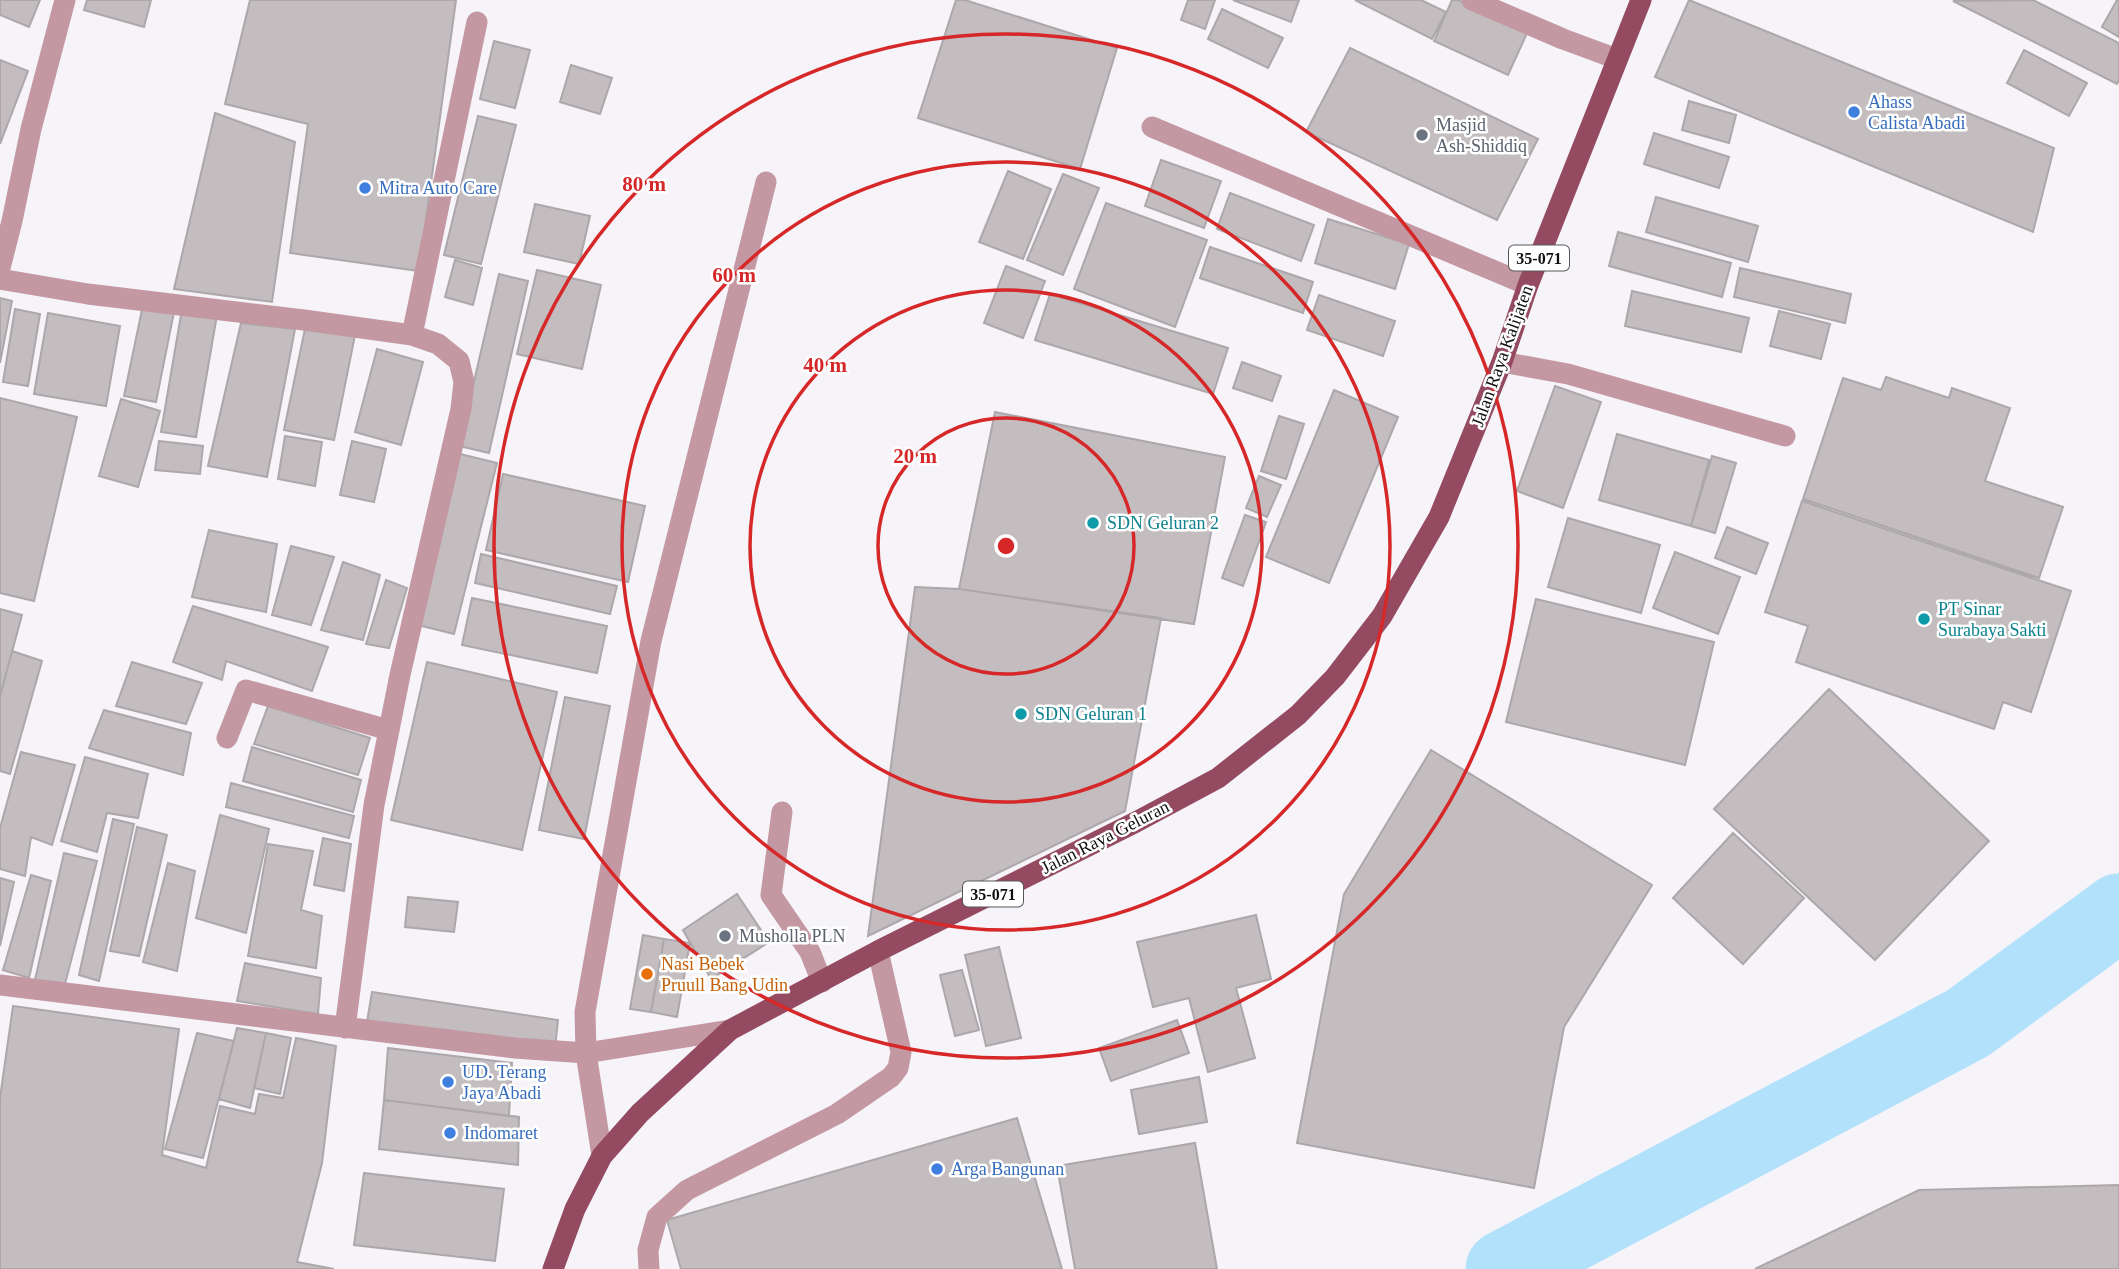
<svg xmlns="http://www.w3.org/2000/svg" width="2119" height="1269" font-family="'Times New Roman',serif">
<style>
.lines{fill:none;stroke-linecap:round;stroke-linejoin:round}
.river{stroke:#b2e1fb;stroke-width:77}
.building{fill:#c3bdc0;stroke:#aca7aa;stroke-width:2}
.minor{stroke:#c498a3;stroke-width:21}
.major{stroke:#944a60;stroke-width:21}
.ring{fill:none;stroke:#d62828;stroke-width:3.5}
.shop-dot{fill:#3f7fe0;stroke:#fff;stroke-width:2.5}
.worship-dot{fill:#6b7280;stroke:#fff;stroke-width:2.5}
.culture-dot{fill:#0f9aa8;stroke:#fff;stroke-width:2.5}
.food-dot{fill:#e8710a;stroke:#fff;stroke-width:2.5}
.labels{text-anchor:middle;stroke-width:5;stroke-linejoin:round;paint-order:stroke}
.shield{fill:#fff;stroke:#585758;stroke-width:2}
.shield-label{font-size:16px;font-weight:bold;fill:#100f11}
.shop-label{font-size:18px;fill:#366cbe;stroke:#fff;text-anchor:start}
.worship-label{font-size:18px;fill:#5b616d;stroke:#fff;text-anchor:start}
.street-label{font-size:18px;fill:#100f11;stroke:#fff}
.culture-label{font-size:18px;fill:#0d838f;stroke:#fff;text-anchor:start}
.food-label{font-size:18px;fill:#c56008;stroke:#fff;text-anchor:start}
.centre{fill:#d62828;stroke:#fff;stroke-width:3.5}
.ring-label{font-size:21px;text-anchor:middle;font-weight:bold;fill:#d62828;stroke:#fff;stroke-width:5;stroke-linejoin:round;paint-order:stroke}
</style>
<rect width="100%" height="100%" fill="#f6f3f9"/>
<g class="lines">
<path class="river" d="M1504 1269 1968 1023 2119 912"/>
</g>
<path class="building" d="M0 0H40L29 27 0 15Z
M87 0H151L144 27 84 10Z
M250 0H456L419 271 290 253 308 124 225 104Z
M956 0H965L1117 48 1080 169 918 118Z
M1188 0H1215L1205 29 1181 20Z
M1233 0H1299L1291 22Z
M1355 0H1421L1446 12 1432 39Z
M1452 0H1458L1527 33 1508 75 1434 41Z
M1689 0 2054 148 2033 232 1655 77Z
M2033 0 2119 43V80L2117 84 1953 1Z
M2117 0H2119V37L2102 27Z
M1222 9 1283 38 1268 68 1208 39Z
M494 41 530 50 515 108 480 99Z
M1350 48 1538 139 1497 220 1306 132Z
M2024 50 2087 83 2069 116 2007 83Z
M0 60 28 71 0 144Z
M571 65 612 78 600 114 560 102Z
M1689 101 1736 115 1729 143 1682 130Z
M215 113 295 142 272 302 174 289Z
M478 116 516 125 481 264 444 255Z
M1654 133 1729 157 1719 188 1644 164Z
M1161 160 1221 181 1204 228 1145 206Z
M1008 171 1051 189 1023 259 979 242Z
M1063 174 1099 188 1063 275 1027 260Z
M1230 193 1314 225 1301 261 1217 229Z
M1656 197 1758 226 1748 262 1646 232Z
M1106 203 1207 240 1175 327 1074 289Z
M535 204 590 216 579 264 524 252Z
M1328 219 1409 244 1395 289 1315 263Z
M1618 232 1731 263 1722 297 1609 266Z
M1210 247 1313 282 1303 313 1200 278Z
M455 260 482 268 473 305 445 297Z
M1006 266 1045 281 1023 338 984 323Z
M1740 268 1851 294 1845 323 1734 297Z
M537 270 601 285 582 369 517 354Z
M499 274 528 281 489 453 459 446Z
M1632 291 1749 318 1741 352 1625 326Z
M1050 294 1228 348 1213 394 1035 340Z
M1319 295 1395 321 1383 356 1307 330Z
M0 298 12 301 0 363Z
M143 305 174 312 156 402 124 396Z
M15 309 40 314 28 386 3 382Z
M182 309 217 315 196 437 161 432Z
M1779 311 1830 324 1821 359 1770 346Z
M48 313 120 326 106 406 34 394Z
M241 323 295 329 267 477 208 466Z
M306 324 355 335 334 440 284 430Z
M377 349 423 362 401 445 355 432Z
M1242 362 1281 376 1272 401 1233 388Z
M1886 377 1949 398 1952 388 2010 408 1985 481 2063 507 2039 578 1803 499 1843 378 1881 390Z
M1555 386 1601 402 1563 508 1517 491Z
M1334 390 1398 417 1329 583 1266 557Z
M0 398 77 417 34 601 0 593Z
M121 399 160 411 138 487 99 476Z
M995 412 1225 457 1194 624 959 589Z
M1279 416 1304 424 1286 479 1261 471Z
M1617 434 1709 460 1691 526 1599 500Z
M285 436 322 442 315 486 278 479Z
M159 441 203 446 200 474 155 470Z
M352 441 386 449 374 502 340 495Z
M460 454 497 463 454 634 418 625Z
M1712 456 1736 463 1715 533 1691 526Z
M503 474 645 506 628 582 486 550Z
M1259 476 1281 485 1267 517 1246 508Z
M1802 501 2071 591 2031 712 2003 702 1994 729 1796 662 1808 626 1765 612Z
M1245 515 1266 522 1243 586 1222 578Z
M1568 518 1660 545 1641 613 1548 587Z
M1727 527 1768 543 1756 574 1715 558Z
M209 530 277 544 266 612 192 597Z
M291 546 334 557 311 625 272 615Z
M1675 552 1740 577 1718 634 1653 608Z
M481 554 617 586 610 614 475 583Z
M343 562 380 575 363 640 321 630Z
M386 580 407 588 389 648 366 644Z
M915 587 959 589 1161 618 1125 811 868 936Z
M472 598 607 626 597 673 462 645Z
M1536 599 1714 642 1685 765 1506 722Z
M193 606 328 647 312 691 226 661 222 680 173 662Z
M0 609 22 615 0 696Z
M12 651 42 661 10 774 0 771V697Z
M132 662 202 683 186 724 116 706Z
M427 662 557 692 522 850 391 820Z
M1829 689 1989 841 1875 960 1714 809Z
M565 697 610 706 584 839 539 830Z
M268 706 370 738 358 775 254 744Z
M104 710 191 733 183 775 89 748Z
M252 747 361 780 353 812 243 781Z
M1431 750 1652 885 1564 1027 1534 1188 1297 1143 1344 894Z
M21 752 75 765 52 845 31 837 25 876 0 869V828Z
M85 757 148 774 138 818 107 813 97 852 61 841Z
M231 783 354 816 349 838 226 807Z
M220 815 269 829 246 933 196 918Z
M113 819 134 824 99 981 79 975Z
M137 827 167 835 139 956 110 951Z
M1733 833 1804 898 1743 964 1673 898Z
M323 838 351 844 344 891 314 885Z
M268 844 313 851 301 910 322 916 316 968 248 956Z
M64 853 97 861 65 984 35 980Z
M168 863 195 871 177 971 143 962Z
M31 875 51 881 29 978 3 970Z
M0 878 14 882 0 946Z
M737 894 769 942 711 979 683 930Z
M408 897 458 902 454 932 405 927Z
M1256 915 1271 979 1236 988 1255 1058 1208 1072 1189 998 1153 1007 1137 942Z
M643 935 664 939 651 1012 630 1009Z
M664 939 690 943 677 1017 651 1012Z
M999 947 1021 1038 986 1046 965 955Z
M245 963 321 978 318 1014 237 1001Z
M962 970 979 1030 955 1036 940 975Z
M372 992 558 1020 555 1048 367 1022Z
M13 1006 179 1029 162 1155 206 1168 220 1106 255 1114 259 1094 283 1098 296 1038 336 1046 322 1163 297 1262 334 1269H0V1098Z
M1177 1020 1189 1053 1111 1081 1099 1048Z
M237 1028 266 1033 250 1108 219 1099Z
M197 1033 234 1041 203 1158 165 1149Z
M266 1033 291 1038 280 1094 254 1088Z
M388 1048 512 1063 509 1116 384 1100Z
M1199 1077 1207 1122 1139 1134 1131 1090Z
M384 1100 519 1117 518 1165 379 1149Z
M1017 1118 1062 1269H681L667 1220Z
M1195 1143 1217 1269H1075L1057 1166Z
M364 1173 504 1189 495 1261 354 1245Z
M2119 1185V1269H1755L1919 1190Z"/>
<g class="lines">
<path class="minor" d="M1472 0 1563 39 1617 59
M1152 127 1528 285
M0 268 12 221 31 129 65 0
M0 279 88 294 304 320 412 335 438 344 459 361 464 382 461 409 400 675 374 805 345 1028
M412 335 477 22
M1502 362 1568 374 1785 436
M227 738 246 690 389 730
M782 812 771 895 810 952 822 982
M0 985 515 1048 586 1053 730 1030
M602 1156 586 1053 585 1012 651 641 766 182
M649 1269 648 1250 657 1217 687 1190 837 1114 891 1077 898 1068 901 1052 878 951"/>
<path class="major" d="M553 1269 575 1209 602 1156 640 1113 730 1030 878 951 1136 822 1218 778 1298 715 1335 677 1382 616 1439 517 1502 362 1528 285 1641 0"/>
</g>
<g class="ring">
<circle cx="1006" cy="546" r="128"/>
<circle cx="1006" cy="546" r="256"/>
<circle cx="1006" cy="546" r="384"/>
<circle cx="1006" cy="546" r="512"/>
</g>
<g class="shop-dot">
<circle cx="1854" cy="112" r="7"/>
<circle cx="365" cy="188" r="7"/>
<circle cx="448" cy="1082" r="7"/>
<circle cx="450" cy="1133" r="7"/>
<circle cx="937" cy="1169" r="7"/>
</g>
<g class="worship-dot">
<circle cx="1422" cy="135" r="7"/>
<circle cx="725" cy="936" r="7"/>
</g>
<g class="culture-dot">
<circle cx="1093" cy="523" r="7"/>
<circle cx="1924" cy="619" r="7"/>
<circle cx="1021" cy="714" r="7"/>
</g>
<circle class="food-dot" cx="647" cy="974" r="7"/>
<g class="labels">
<g class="shield">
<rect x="1509" y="245.5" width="60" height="25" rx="5"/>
<rect x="963" y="881.5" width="60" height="25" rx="5"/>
</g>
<g class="shield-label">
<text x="1539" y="264">35-071</text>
<text x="993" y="900">35-071</text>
</g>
<g class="shop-label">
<text x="1868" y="108">Ahass<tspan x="1868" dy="21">Calista Abadi</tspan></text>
<text x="379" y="194">Mitra Auto Care</text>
<text x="462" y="1078">UD. Terang<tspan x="462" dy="21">Jaya Abadi</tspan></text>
<text x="464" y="1139">Indomaret</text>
<text x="951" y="1175">Arga Bangunan</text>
</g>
<g class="worship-label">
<text x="1436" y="131">Masjid<tspan x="1436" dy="21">Ash-Shiddiq</tspan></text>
<text x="739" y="942">Musholla PLN</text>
</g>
<g class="street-label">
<text transform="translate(1502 356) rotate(-70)" y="6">Jalan Raya Kalijaten</text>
<text transform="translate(1105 837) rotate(-27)" y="6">Jalan Raya Geluran</text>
</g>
<g class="culture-label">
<text x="1107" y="529">SDN Geluran 2</text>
<text x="1938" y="615">PT Sinar<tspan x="1938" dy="21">Surabaya Sakti</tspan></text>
<text x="1035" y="720">SDN Geluran 1</text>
</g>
<g class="food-label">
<text x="661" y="970">Nasi Bebek<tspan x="661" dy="21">Pruull Bang Udin</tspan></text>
</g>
</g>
<circle cx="1006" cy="546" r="10" class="centre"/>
<g class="ring-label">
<text x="644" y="191">80 m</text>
<text x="734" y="282">60 m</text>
<text x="825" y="372">40 m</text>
<text x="915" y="463">20 m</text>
</g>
</svg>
